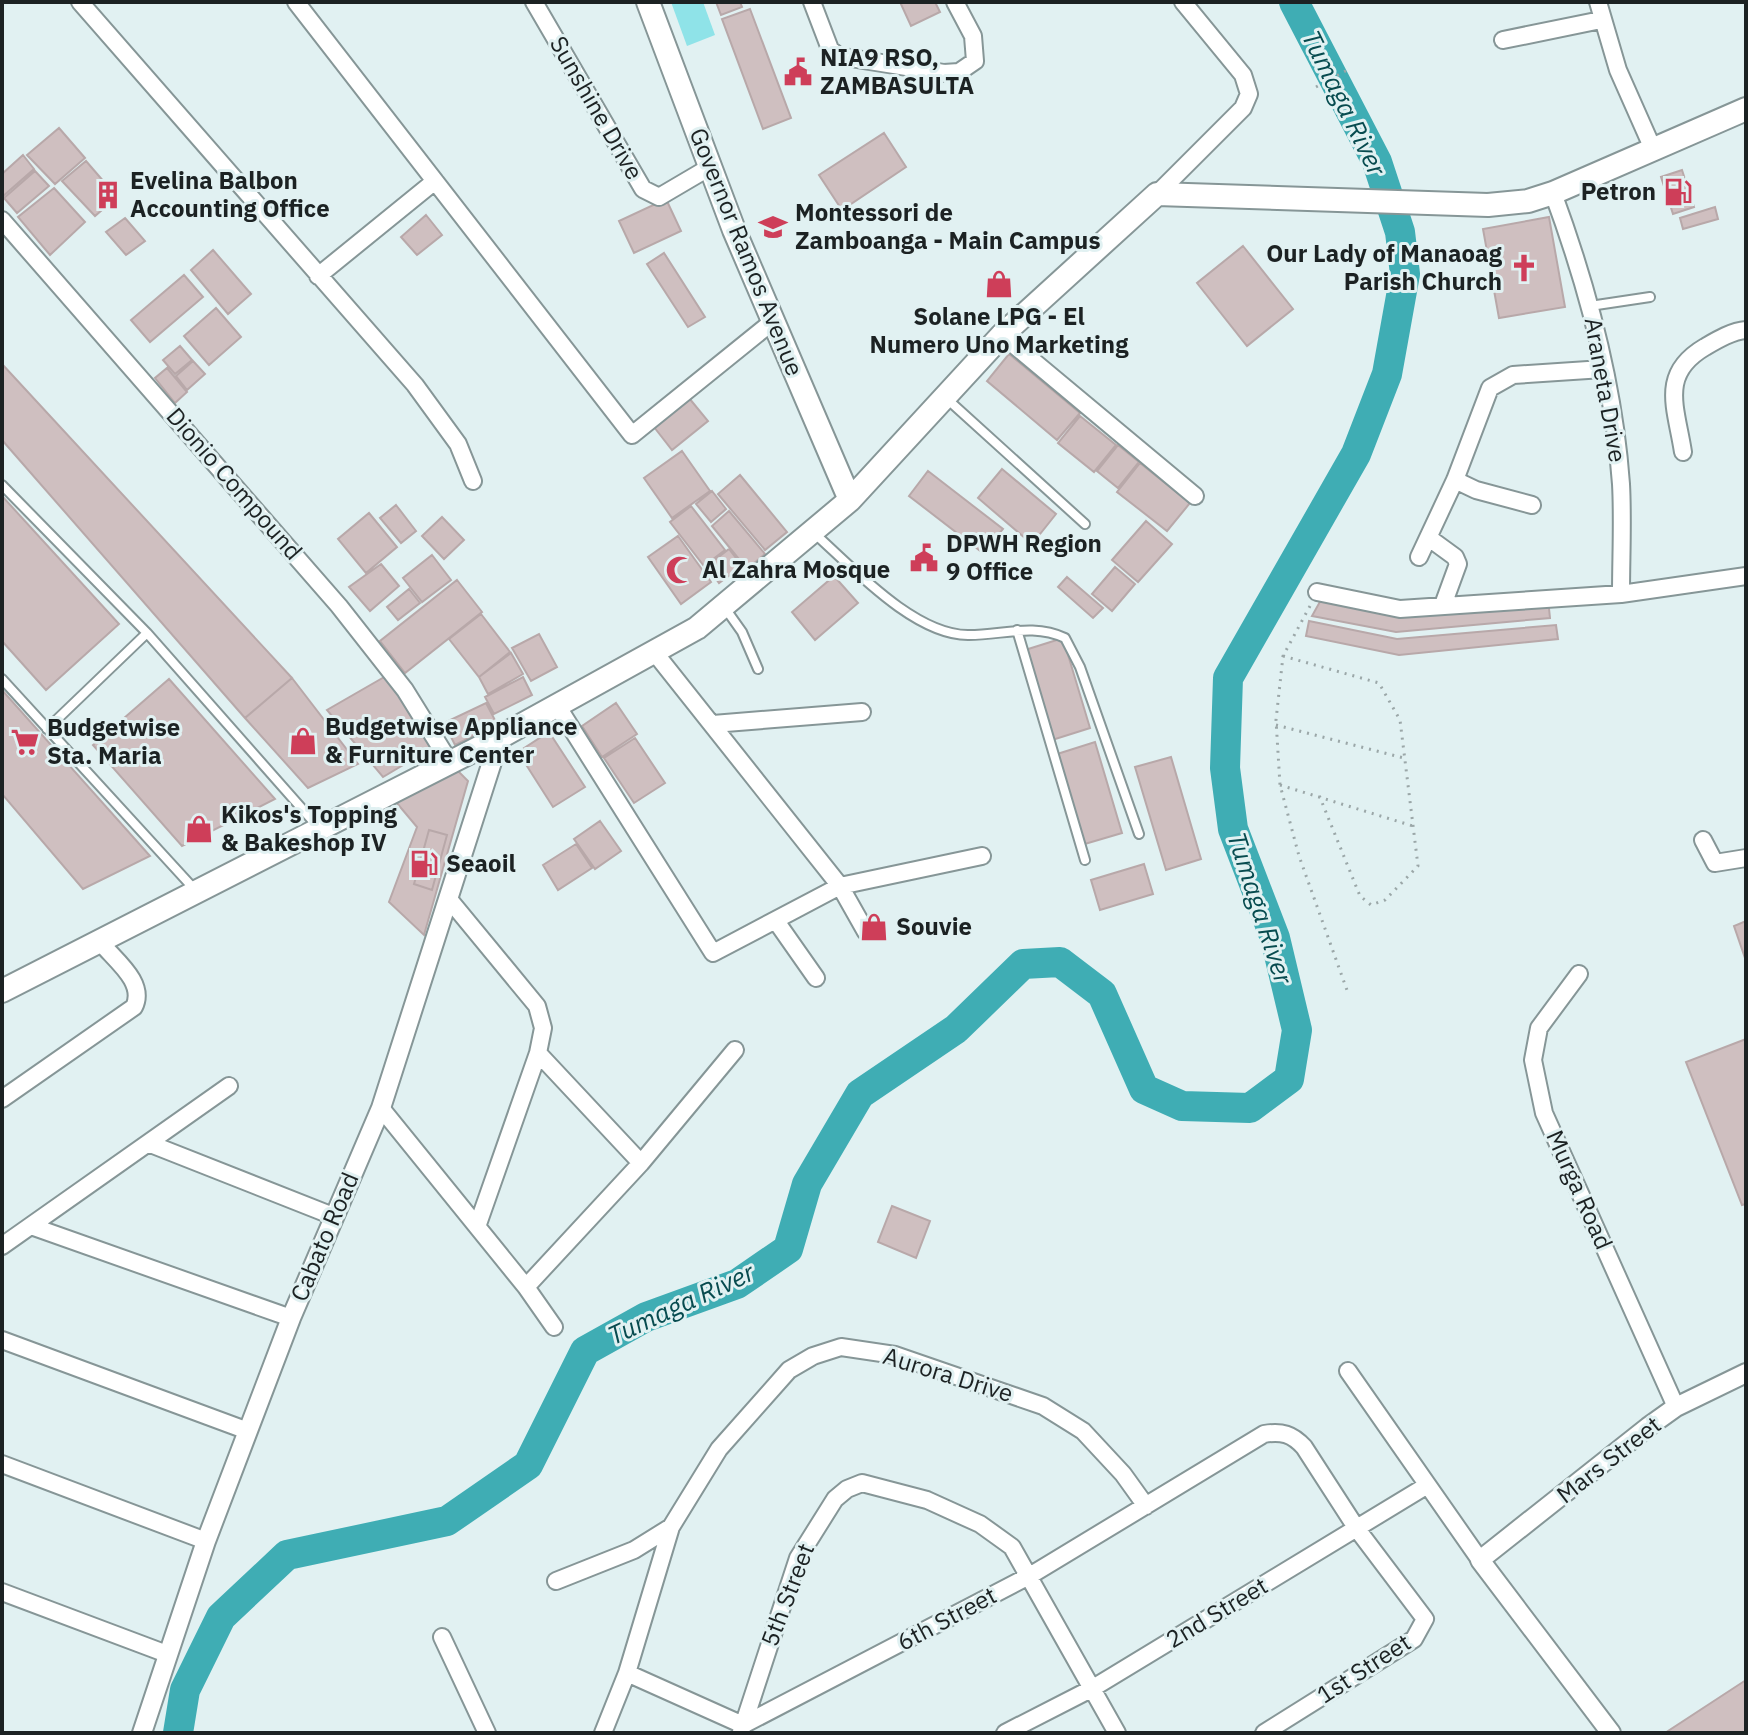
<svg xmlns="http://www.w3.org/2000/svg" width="1748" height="1735" font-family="'IBM Plex Sans',sans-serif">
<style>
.green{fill:#8fe3e8}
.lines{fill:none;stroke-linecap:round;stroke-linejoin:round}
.river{stroke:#3fadb4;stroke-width:30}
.building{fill:#cfbfc0;stroke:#b8a8a9;stroke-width:2}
.service-casing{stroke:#869697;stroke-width:12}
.minor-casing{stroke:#869697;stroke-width:20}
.tertiary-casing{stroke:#869697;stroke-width:22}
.secondary-casing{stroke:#869697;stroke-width:26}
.path{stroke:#9ba7a8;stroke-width:3;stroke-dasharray:2 6;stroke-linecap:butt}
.service{stroke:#fff;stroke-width:8}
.minor{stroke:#fff;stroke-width:16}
.tertiary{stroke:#fff;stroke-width:18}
.secondary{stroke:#fff;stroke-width:22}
.labels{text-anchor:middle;stroke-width:6;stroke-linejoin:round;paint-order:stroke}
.poi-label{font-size:24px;font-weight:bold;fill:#1c2223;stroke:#e1f1f2;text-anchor:start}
.street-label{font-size:24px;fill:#1c2223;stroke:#e1f1f2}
.water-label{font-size:26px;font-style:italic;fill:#074b4f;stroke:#e1f1f2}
</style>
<rect width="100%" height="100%" fill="#e1f1f2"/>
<path class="green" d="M671 2H703L715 35 687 46Z"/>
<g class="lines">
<path class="river" d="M178 1733 185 1690 221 1617 287 1555 447 1521 528 1465 585 1351 646 1317 737 1284 788 1249 807 1184 860 1094 956 1029 1023 964 1060 962 1102 994 1144 1089 1182 1106 1250 1108 1289 1079 1297 1030 1275 938 1233 829 1225 768 1228 678 1356 454 1387 374 1405 274 1400 232 1377 162 1294 2"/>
</g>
<path class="building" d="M716 2H740L742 7 721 15Z
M900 2H935L940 12 911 26Z
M750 9 791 118 763 129 722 19Z
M59 128 85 158 55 184 27 155Z
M884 133 906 167 842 210 819 175Z
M23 155 34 169 2 197V174Z
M86 161 117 197 95 216 62 181Z
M1682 170 1694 207 1673 214 1661 177Z
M35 171 49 186 17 213 4 198Z
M54 188 85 222 50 255 18 217Z
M666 199 681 231 634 253 619 221Z
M1715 207 1718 219 1683 229 1680 218Z
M426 215 442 235 417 255 401 237Z
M1549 217 1565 307 1499 318 1483 229Z
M125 218 145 241 126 255 106 232Z
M1243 246 1293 309 1247 346 1197 283Z
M213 250 251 294 228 314 191 270Z
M664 253 705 317 688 327 647 264Z
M184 275 203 297 150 342 131 320Z
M216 308 241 337 209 365 184 336Z
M180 346 192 360 175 374 163 360Z
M1009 354 1080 413 1057 440 987 381Z
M193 361 205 374 187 390 176 376Z
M2 364 292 678 245 718 2 440Z
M167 368 187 392 175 403 155 378Z
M689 398 708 421 672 450 654 427Z
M1080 416 1116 445 1094 472 1058 443Z
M1118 445 1139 462 1118 488 1097 471Z
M682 451 710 491 672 518 644 478Z
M1140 463 1190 503 1167 531 1117 492Z
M1002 469 1056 514 1032 544 978 498Z
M928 471 1003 529 983 553 909 496Z
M740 475 787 532 765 550 718 494Z
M712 491 726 509 711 522 696 504Z
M2 496 119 624 46 690 2 641Z
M396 505 416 531 401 543 380 518Z
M691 506 725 550 704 566 670 522Z
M729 511 765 554 747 569 712 526Z
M369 513 397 547 366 573 338 539Z
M442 517 464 540 444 559 422 536Z
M1146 521 1172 544 1138 582 1112 560Z
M678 536 711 582 681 604 648 557Z
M729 549 742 566 719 583 707 566Z
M432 555 451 580 422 602 403 578Z
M381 564 399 586 370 611 349 587Z
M1115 567 1135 584 1112 611 1092 594Z
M834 576 858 603 815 640 792 612Z
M1067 577 1103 608 1093 618 1058 587Z
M457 580 482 612 405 673 380 641Z
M409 589 420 603 398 620 387 607Z
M1322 598 1398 612 1548 599 1550 618 1396 632 1312 616Z
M481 614 510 652 479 677 449 639Z
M1309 621 1397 639 1556 625 1558 639 1399 655 1306 636Z
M539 634 557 667 531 681 512 648Z
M1063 638 1090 728 1049 741 1022 651Z
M511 653 523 674 488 694 479 677Z
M386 676 435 746 383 777 327 710Z
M523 677 532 695 494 714 485 697Z
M292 678 358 764 308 788 245 718Z
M169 679 275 799 182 846 93 745Z
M2 690 150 856 83 889 2 794Z
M486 703 497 724 455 745 444 723Z
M616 703 637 734 602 757 582 726Z
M549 732 585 787 553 807 518 752Z
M635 738 665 783 634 803 604 758Z
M1095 742 1122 833 1078 846 1051 756Z
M1171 757 1201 859 1166 870 1135 767Z
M458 771 468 781 424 935 389 902 417 827 396 802Z
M600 821 621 851 595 869 574 839Z
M429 830 447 835 432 890 414 884Z
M576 844 592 868 558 890 543 865Z
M1144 864 1153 894 1100 910 1091 880Z
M1746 921V961L1734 926Z
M1746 1039V1204L1742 1205 1686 1062Z
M892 1206 930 1221 916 1258 878 1242Z
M1746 1680V1733H1665Z"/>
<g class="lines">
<defs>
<path id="service" d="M1590 306 1650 297
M946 398 1085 524
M2 485 147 633 319 828
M814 533C852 567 915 636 969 635 1003 635 1033 623 1065 638L1080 667 1139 834
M725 608 742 632 758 669
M1017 630 1085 860
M2 679 196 891
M47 729 147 633"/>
<path id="minor" d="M80 2 415 385 458 444 473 481
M296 2 632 435 772 322
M534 2 643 189 659 197 710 167
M812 2 830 49 838 56 944 73 959 72 975 61 973 36 955 2
M1598 2 1618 70 1653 149
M1503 40 1601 20
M1553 193C1587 285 1614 385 1621 484 1623 520 1621 557 1621 594
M1157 194 1243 108 1249 94 1243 75 1183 2
M2 220 339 606 405 690 449 761
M318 276 435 181
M1002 335 1195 496
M1683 452C1676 407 1659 374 1705 347 1717 340 1732 331 1746 330
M1455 480 1476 490 1532 505
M1429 538 1455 557 1458 564 1443 605
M1419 557 1455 480 1490 388 1513 375 1603 369
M1317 592 1400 609 1621 594 1746 576
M655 653 840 886 866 932
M558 707 713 953 840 886 982 856
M713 724 862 712
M1703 840 1715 863 1746 858
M448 898 537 1006 543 1028 538 1053 478 1224
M776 921 816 978
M1579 974 1539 1028 1533 1060 1544 1113 1676 1407
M2 1099 134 1007C146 983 116 961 101 943
M381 1108 526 1287 641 1163 538 1053
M148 1143 333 1216
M641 1163 735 1050
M31 1226 291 1318
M2 1246 229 1086
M526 1287 554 1327
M2 1340 248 1431
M1348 1371 1480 1560
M2 1464 206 1541
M556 1581 634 1550 671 1527
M2 1592 167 1654
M442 1637 487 1733
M627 1673 743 1725 1031 1575 1264 1434C1282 1431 1292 1434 1304 1447L1357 1529 1425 1619 1414 1639 1264 1733
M741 1732 798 1558 835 1499 847 1489 862 1483 927 1500 980 1524 1012 1547 1117 1733
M603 1733 627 1673 671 1527 719 1449 789 1370 813 1356 841 1347 895 1355 1043 1406 1083 1431 1123 1474 1146 1506
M1005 1733 1093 1688 1426 1486"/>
<path id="tertiary" d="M142 1733 206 1541 291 1318 381 1108 500 737
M1611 1733 1480 1560 1648 1427 1676 1407 1746 1373"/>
<path id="secondary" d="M648 2 734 230 850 500
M2 991 500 737 697 628 850 500 1002 335 1157 194 1488 205 1528 201 1553 193 1746 109"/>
</defs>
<use href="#service" class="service-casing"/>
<use href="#minor" class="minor-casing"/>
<use href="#tertiary" class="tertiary-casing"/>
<use href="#secondary" class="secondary-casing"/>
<path class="path" d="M1316 87 1351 68
M1310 606 1283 656 1276 720 1280 785 1299 856 1348 993
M1283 656 1379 683 1400 720 1418 866 1385 900 1371 905 1360 896 1319 795
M1276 725 1404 758
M1280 785 1413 826"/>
<use href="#service" class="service"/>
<use href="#minor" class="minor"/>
<use href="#tertiary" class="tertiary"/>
<use href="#secondary" class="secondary"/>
</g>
<defs>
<symbol id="civic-bare" viewBox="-9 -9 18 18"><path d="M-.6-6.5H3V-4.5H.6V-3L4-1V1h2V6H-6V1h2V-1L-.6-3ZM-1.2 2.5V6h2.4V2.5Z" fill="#ce3e59" stroke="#e1f1f2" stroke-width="2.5" paint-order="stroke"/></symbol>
<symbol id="fuel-bare" viewBox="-9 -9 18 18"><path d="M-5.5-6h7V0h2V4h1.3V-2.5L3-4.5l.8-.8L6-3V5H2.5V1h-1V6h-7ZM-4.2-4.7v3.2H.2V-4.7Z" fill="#ce3e59" stroke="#e1f1f2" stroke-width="2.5" paint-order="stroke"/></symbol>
<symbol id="building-bare" viewBox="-9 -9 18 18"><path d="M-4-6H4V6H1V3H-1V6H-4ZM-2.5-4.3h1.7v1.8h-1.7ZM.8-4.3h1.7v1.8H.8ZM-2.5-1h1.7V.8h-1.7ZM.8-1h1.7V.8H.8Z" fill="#ce3e59" stroke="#e1f1f2" stroke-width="2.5" paint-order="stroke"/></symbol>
<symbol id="school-bare" viewBox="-9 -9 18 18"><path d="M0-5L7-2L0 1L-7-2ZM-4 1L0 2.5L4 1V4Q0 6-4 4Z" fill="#ce3e59" stroke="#e1f1f2" stroke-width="2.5" paint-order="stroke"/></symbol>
<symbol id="church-bare" viewBox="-9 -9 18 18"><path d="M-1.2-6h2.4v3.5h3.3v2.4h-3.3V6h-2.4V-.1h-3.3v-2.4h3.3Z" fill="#ce3e59" stroke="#e1f1f2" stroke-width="2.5" paint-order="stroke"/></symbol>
<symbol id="shop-bare" viewBox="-9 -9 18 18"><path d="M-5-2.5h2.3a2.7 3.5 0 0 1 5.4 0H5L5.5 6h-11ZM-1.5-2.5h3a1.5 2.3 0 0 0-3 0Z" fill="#ce3e59" stroke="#e1f1f2" stroke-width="2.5" paint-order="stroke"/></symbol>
<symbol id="mosque-bare" viewBox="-9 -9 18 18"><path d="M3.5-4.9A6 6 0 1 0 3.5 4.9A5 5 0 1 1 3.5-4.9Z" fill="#ce3e59" stroke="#e1f1f2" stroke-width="2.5" paint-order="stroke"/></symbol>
<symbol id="supermarket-bare" viewBox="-9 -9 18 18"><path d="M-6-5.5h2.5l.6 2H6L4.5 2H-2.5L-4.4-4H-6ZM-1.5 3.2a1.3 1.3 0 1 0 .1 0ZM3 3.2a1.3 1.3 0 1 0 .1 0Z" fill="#ce3e59" stroke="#e1f1f2" stroke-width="2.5" paint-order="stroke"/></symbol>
</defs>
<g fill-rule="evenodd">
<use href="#civic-bare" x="778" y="52" width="40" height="40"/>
<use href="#fuel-bare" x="1658" y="172" width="40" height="40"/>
<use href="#building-bare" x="88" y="175" width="40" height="40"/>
<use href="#school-bare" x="753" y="207" width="40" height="40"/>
<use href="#church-bare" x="1504" y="248" width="40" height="40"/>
<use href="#shop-bare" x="979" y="264" width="40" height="40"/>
<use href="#civic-bare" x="904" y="538" width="40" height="40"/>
<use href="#mosque-bare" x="660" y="550" width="40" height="40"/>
<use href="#shop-bare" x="283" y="721" width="40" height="40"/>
<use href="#supermarket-bare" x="5" y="722" width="40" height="40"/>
<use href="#shop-bare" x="179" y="809" width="40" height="40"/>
<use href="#fuel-bare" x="404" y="844" width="40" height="40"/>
<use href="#shop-bare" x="854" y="907" width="40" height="40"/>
</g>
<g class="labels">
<g class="poi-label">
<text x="820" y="66">NIA9 RSO,<tspan x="820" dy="28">ZAMBASULTA</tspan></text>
<text x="130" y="189">Evelina Balbon<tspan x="130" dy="28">Accounting Office</tspan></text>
<text x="1656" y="200" text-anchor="end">Petron</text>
<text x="795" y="221">Montessori de<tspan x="795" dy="28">Zamboanga - Main Campus</tspan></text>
<text x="1502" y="262" text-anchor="end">Our Lady of Manaoag<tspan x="1502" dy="28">Parish Church</tspan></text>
<text x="999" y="325" text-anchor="middle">Solane LPG - El<tspan x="999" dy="28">Numero Uno Marketing</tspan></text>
<text x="946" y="552">DPWH Region<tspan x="946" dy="28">9 Office</tspan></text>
<text x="702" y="578">Al Zahra Mosque</text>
<text x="325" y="735">Budgetwise Appliance<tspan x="325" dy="28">&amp; Furniture Center</tspan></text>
<text x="47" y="736">Budgetwise<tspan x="47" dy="28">Sta. Maria</tspan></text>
<text x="221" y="823">Kikos's Topping<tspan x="221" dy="28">&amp; Bakeshop IV</tspan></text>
<text x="446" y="872">Seaoil</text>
<text x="896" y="935">Souvie</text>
</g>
<g class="street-label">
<text transform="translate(596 108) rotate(60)" y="8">Sunshine Drive</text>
<text transform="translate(746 252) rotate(68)" y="8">Governor Ramos Avenue</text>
<text transform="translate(1605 390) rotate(80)" y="8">Araneta Drive</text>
<text transform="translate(234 484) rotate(49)" y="8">Dionio Compound</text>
<text transform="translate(1579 1190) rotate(66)" y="8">Murga Road</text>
<text transform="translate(325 1237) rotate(-67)" y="8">Cabato Road</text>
<text transform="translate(948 1375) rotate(17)" y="8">Aurora Drive</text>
<text transform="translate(1609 1460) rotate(-38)" y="8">Mars Street</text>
<text transform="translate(788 1595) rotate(-69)" y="8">5th Street</text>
<text transform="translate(1217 1613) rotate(-31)" y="8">2nd Street</text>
<text transform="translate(947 1619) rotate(-28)" y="8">6th Street</text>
<text transform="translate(1364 1669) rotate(-33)" y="8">1st Street</text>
</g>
<g class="water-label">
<text transform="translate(1344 103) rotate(64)" y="9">Tumaga River</text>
<text transform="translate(1260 908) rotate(72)" y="9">Tumaga River</text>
<text transform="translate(681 1304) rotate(-25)" y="9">Tumaga River</text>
</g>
</g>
<rect width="1748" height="1735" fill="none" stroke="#1c2223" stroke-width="8"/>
</svg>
